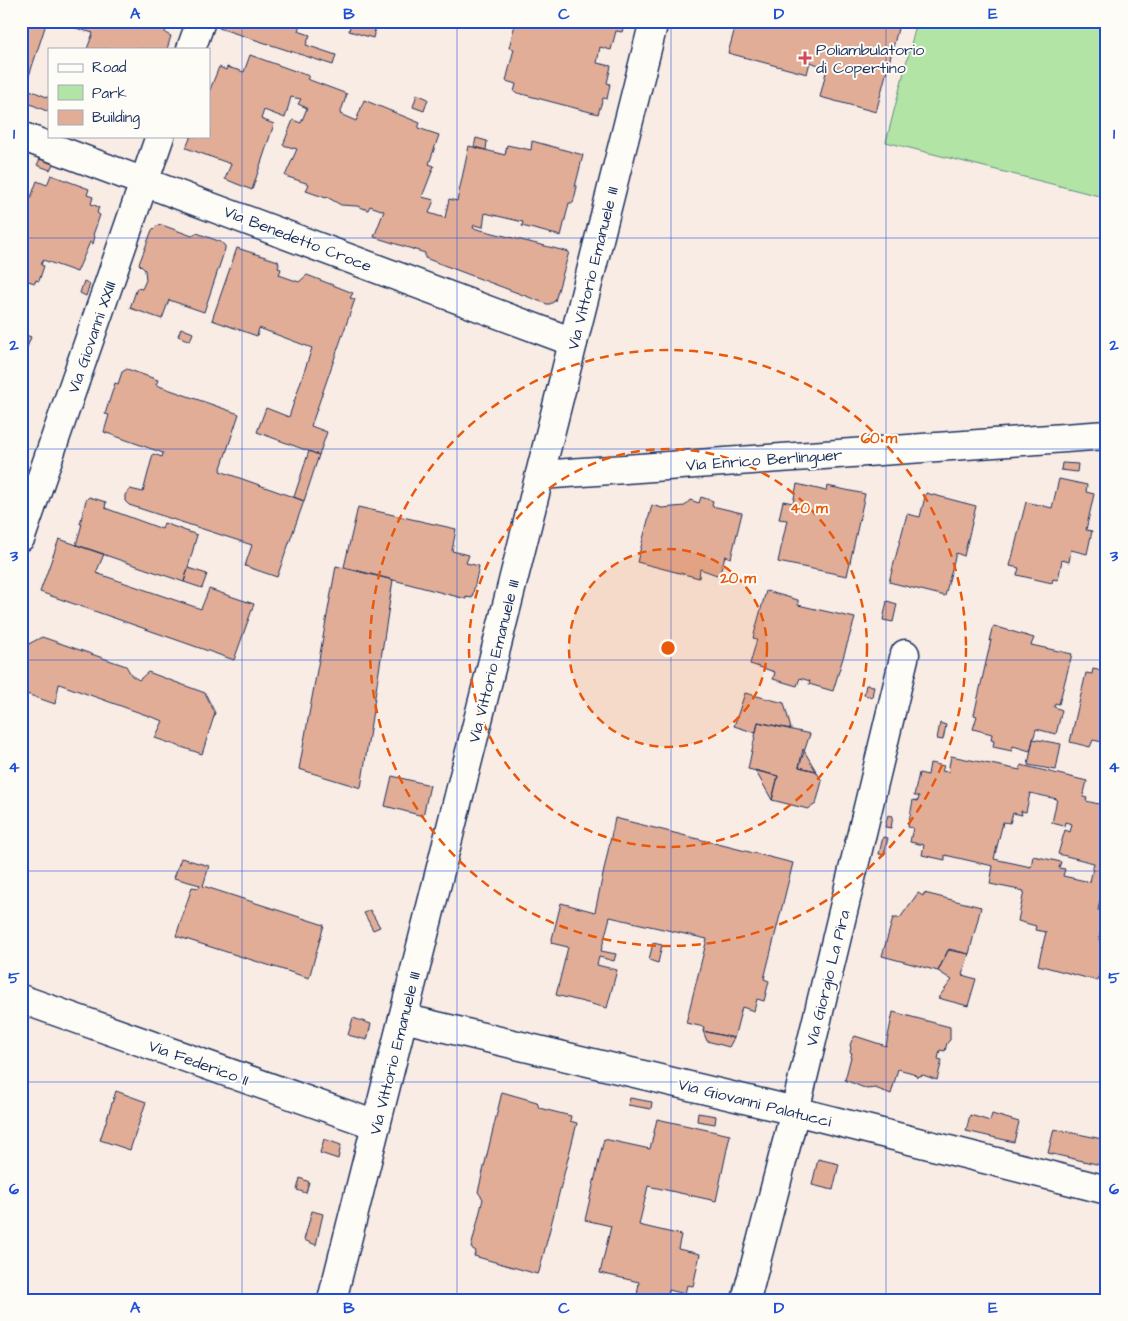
<svg xmlns="http://www.w3.org/2000/svg" width="1128" height="1321" font-family="'Architects Daughter',sans-serif">
<style>
.green{fill:#b1e4a5;stroke:#668a82}
.building{fill:#e2ad97;stroke:#1b2f5e;fill-rule:evenodd}
.lines{fill:none;stroke-linecap:round;stroke-linejoin:round}
.minor-casing{stroke:#1b2f5e;stroke-width:31}
.tertiary-casing{stroke:#1b2f5e;stroke-width:31}
.minor{stroke:#fdfcf7;stroke-width:28}
.tertiary{stroke:#fdfcf7;stroke-width:28}
.grid{fill:none;stroke:#1d4ed8;stroke-width:1;stroke-opacity:0.55}
.ring{fill:none;stroke:#e8590c;stroke-width:2.5;stroke-dasharray:9 6}
.poi-dot{fill:#d1495b;stroke:#fdfcf7;stroke-width:2}
.labels{text-anchor:middle;stroke-width:4;stroke-linejoin:round;paint-order:stroke}
.poi-label{font-size:16px;fill:#1b2f5e;stroke:#fdfcf7;text-anchor:start}
.street-label{font-size:16px;fill:#1b2f5e;stroke:#fdfcf7}
.centre{fill:#e8590c;stroke:#fdfcf7;stroke-width:2.5}
.ring-label{font-size:15px;text-anchor:middle;font-weight:bold;fill:#e8590c;stroke:#fdfcf7;stroke-width:4;stroke-linejoin:round;paint-order:stroke}
.neatline{fill:none;stroke:#1d4ed8;stroke-width:2}
.grid-label{font-size:16px;text-anchor:middle;font-weight:bold;fill:#1d4ed8}
</style>
<rect width="100%" height="100%" fill="#f8ece4"/>
<filter id="ink" filterUnits="userSpaceOnUse"><feTurbulence type="fractalNoise" baseFrequency=".02" numOctaves="2"/><feDisplacementMap in="SourceGraphic" scale="10" xChannelSelector="R" yChannelSelector="G"/><feConvolveMatrix kernelMatrix="1 2 1 2 8 2 1 2 1" color-interpolation-filters="sRGB"/></filter>
<g filter="url(#ink)">
<path class="green" d="M917 21H1107V198L886 142Z"/>
<path class="building" d="M47 21 25 88 49 98V112L21 100V22Z
M62 21H168L165 33 171 36 167 49H87L93 33 62 24Z
M221 21H301L298 31 310 35 306 45 336 55 333 65 219 28Z
M351 21H377L373 38 349 31Z
M507 21H625L622 32 616 31 611 50 600 47 597 63 611 66 607 83 610 84 607 99 603 98 598 114 514 92 516 84 506 81 514 49 509 48 515 24Z
M737 21H900L876 112 820 97 827 68 810 62 807 74 728 53Z
M250 55 309 76 307 79 347 94 340 114 356 121 364 100 420 123 418 128 439 135 429 164 434 166 422 197 434 200 429 213 445 218 449 199 457 201 469 146 505 155 507 145 531 150 532 141 583 155 575 187H577L573 203H569L561 236 522 226 523 222 485 213 483 227 474 225 473 228 569 252 555 301 550 304H547L425 258V253L374 237 384 211 370 206 368 210 357 206 341 205 327 197 326 198 306 191 309 184 285 176 297 149 283 145 293 120 301 123 307 108 298 104 301 99 291 97 285 118 264 110 261 119 274 124 252 190 225 179 231 164 186 148 191 136H209V92L219 67 226 70 227 67 244 72Z
M417 94 428 99 424 111 413 107Z
M476 138 487 141 486 150 474 147Z
M21 149 26 150 24 156 28 158 21 177Z
M40 159 53 164 50 170 37 165Z
M51 175 89 189 87 195 93 197 91 204 99 207 97 213 100 215 93 235 95 236 93 244 90 242 77 272 43 260 41 265 44 266 39 281 36 280 35 283 21 279V196L30 200 37 181 47 185Z
M162 225 192 236 197 233 221 242 225 246V249L204 312 169 300 162 319 130 308 137 288 142 289 146 280 145 270 139 264 152 230 156 226Z
M237 248 278 261 279 265 278 268 281 269 279 275 299 282 307 275 353 293 350 298 355 299 311 426 327 432 319 455 257 432 266 408 289 417 312 348 259 328 257 336 212 320Z
M84 281 90 284 86 296 80 293Z
M181 328 193 333 190 341 178 336Z
M21 333 31 337 21 363Z
M127 369 158 380 156 385 239 414 220 471 304 501 277 577 245 566 252 545 129 505 125 501V495L130 489 143 492 153 454 162 457 163 453 104 432 109 415 105 414 115 383 118 384 122 372Z
M309 451 319 455 304 501 294 497Z
M1062 463 1078 464 1077 472 1061 470Z
M1059 479 1087 485 1086 492 1094 494 1086 530 1092 531 1087 554 1071 550 1069 562 1062 560 1058 580 1053 579 1052 583 1017 575 1019 568 1010 566 1026 502 1052 508Z
M797 484 826 491 827 486 865 494 847 576 778 562 787 520 779 519 783 501 793 503Z
M926 493 976 506 964 556 956 553 945 596 889 582 907 514 920 517Z
M89 497 106 502 105 508 162 529 164 523 197 535 184 582 76 545 82 524H80L86 500Z
M701 497 713 501 712 506 742 513 731 558 725 556 720 573 717 575 700 569 699 578 637 562 652 505 662 508 685 506 690 500 699 503Z
M358 507 456 529 452 551 469 555 466 563 479 566 472 598 466 597V599L344 567Z
M59 539 104 554 96 573 201 609 209 589 254 604 234 660 40 592Z
M336 566 393 580 361 788 299 769Z
M188 568 207 574 202 588 184 582Z
M766 591 798 600V605L855 618 833 691 809 684 810 681 800 678 797 686 773 679 775 672 750 664 757 639 753 638Z
M887 601 897 604 893 622 883 620Z
M994 626 1034 638 1031 645 1072 654 1059 704 1055 703 1054 707 1062 710 1056 734 1036 729 1030 751 1013 746 1012 751 993 747 994 741 991 740 992 734 973 729 977 716 974 715 991 640 989 641 992 629Z
M42 637 126 666 132 676 139 680 148 672 205 693 215 713 202 754 155 738 163 721 59 684 55 704 21 692V648Z
M1093 669 1107 672V743L1093 740 1090 747 1070 742 1086 673 1092 674Z
M866 685 874 686 872 697 864 695Z
M745 693 784 703 791 729 758 722 756 733 734 726Z
M758 722 810 734 799 767 816 771 822 781 816 804 808 809 772 800 778 776 748 769Z
M940 723 946 725 943 740 937 739Z
M1033 739 1061 744 1056 770 1028 765Z
M803 749 816 771 799 767Z
M951 756 1020 770 1021 765 1087 781 1083 797 1087 798 1086 801 1107 806V892L1102 891 1098 910 1104 911 1099 940 1106 941 1098 981 1038 965 1046 932 1035 930 1036 926 1018 921 1024 891 990 884 993 866 945 855V860L922 855 924 845 910 842 913 828 908 827 913 800 918 801 919 796H914L919 773 928 775 930 763 944 766 942 771 948 772ZM1030 793 1057 799 1052 823 1064 826 1065 822 1072 824 1070 832 1065 830 1058 854 1094 863 1090 882 1063 876 1065 869 1059 868 1061 862 1033 856 1031 867 994 859 1003 822 1010 823 1013 813 1022 815 1021 811 1026 812Z
M755 770 778 776 772 800Z
M392 776 430 785 423 816 385 806Z
M888 815 893 816 891 828 885 827Z
M615 818 793 863 764 979 769 981 764 1001 757 999 754 1011 742 1007 734 1038 703 1031 704 1027 686 1023 707 939 610 917 601 951 616 954 614 961 599 957 597 965 617 970 607 1008 556 995 568 947 551 943 561 903 595 912Z
M883 837 888 838 884 855 879 854Z
M181 858 209 866 203 886 324 925 309 978 176 936 192 887 199 888 200 885 174 878Z
M918 893 923 896 924 893 981 907 969 954 949 949 938 971 882 956 893 918H900Z
M370 910 380 927 373 930 364 913Z
M653 943 662 945 658 963 649 960Z
M948 950 969 954 962 975 976 979 968 1006 938 998 952 980 938 971Z
M893 1012 950 1027V1040L947 1043 945 1051 940 1050 938 1059 942 1060 937 1080 923 1075 917 1077 913 1073 898 1069 891 1094 875 1088 867 1089 845 1080 852 1053 850 1052 851 1048 850 1045 852 1040 855 1036 886 1046Z
M353 1018 371 1024 367 1040 348 1035Z
M703 1031 734 1038 729 1047 707 1041Z
M116 1091 146 1102 130 1150 100 1140Z
M502 1092 537 1102 539 1108 571 1116 570 1121 577 1123 539 1272 537 1274 474 1256 476 1251 471 1248 483 1199 478 1192Z
M630 1098 652 1102 651 1109 628 1105Z
M698 1113 716 1116 715 1124 697 1121Z
M992 1114 1019 1122 1014 1142 966 1131 970 1115 990 1121Z
M657 1119 730 1135 716 1201 648 1186 639 1225 681 1235 678 1249 700 1254 693 1286 687 1285 685 1294 669 1290 668 1295 657 1293 655 1300 637 1296 639 1282 600 1273 611 1226 585 1220 604 1139 650 1149Z
M1054 1129 1107 1140V1165L1105 1166 1048 1153Z
M324 1139 341 1145 338 1159 320 1153Z
M818 1159 839 1164 833 1190 812 1185Z
M300 1178 309 1182 306 1193 297 1190Z
M312 1211 323 1214 316 1245 304 1240Z"/>
<g class="lines">
<defs>
<path id="minor" d="M191 49 201 21
M21 136 573 342
M540 475 1107 435
M21 537 160 136
M21 999 376 1125
M403 1018 795 1111 1107 1190
M746 1300 795 1111 905 654"/>
<path id="tertiary" d="M332 1300 654 21"/>
</defs>
<use href="#minor" class="minor-casing"/>
<use href="#tertiary" class="tertiary-casing"/>
<use href="#minor" class="minor"/>
<use href="#tertiary" class="tertiary"/>
</g>
</g>
<path class="grid" d="M242 21V1300M457 21V1300M671 21V1300M886 21V1300M21 238H1107M21 449H1107M21 660H1107M21 871H1107M21 1082H1107"/>
<circle cx="668" cy="648" r="99" fill="#e8590c" fill-opacity=".12"/>
<g class="ring">
<circle cx="668" cy="648" r="99"/>
<circle cx="668" cy="648" r="199"/>
<circle cx="668" cy="648" r="298"/>
</g>
<path class="poi-dot" d="M802.5 50.5h5v5h5v5h-5v5h-5v-5h-5v-5h5z"/>
<g class="labels">
<g class="poi-label">
<text x="816" y="55">Poliambulatorio<tspan x="816" dy="18">di Copertino</tspan></text>
</g>
<g class="street-label">
<text transform="translate(298 238) rotate(21)" y="6">Via Benedetto Croce</text>
<text transform="translate(592 268) rotate(-76)" y="6">Via Vittorio Emanuele III</text>
<text transform="translate(91 337) rotate(-71)" y="6">Via Giovanni XXIII</text>
<text transform="translate(764 459) rotate(-4)" y="6">Via Enrico Berlinguer</text>
<text transform="translate(493 661) rotate(-76)" y="6">Via Vittorio Emanuele III</text>
<text transform="translate(827 978) rotate(-76)" y="6">Via Giorgio La Pira</text>
<text transform="translate(394 1053) rotate(-76)" y="6">Via Vittorio Emanuele III</text>
<text transform="translate(199 1062) rotate(20)" y="6">Via Federico II</text>
<text transform="translate(755 1102) rotate(14)" y="6">Via Giovanni Palatucci</text>
</g>
</g>
<circle cx="668" cy="648" r="8" class="centre"/>
<g class="ring-label">
<text x="879" y="443">60 m</text>
<text x="809" y="513">40 m</text>
<text x="738" y="583">20 m</text>
</g>
<rect width="1128" height="1321" fill="none" stroke="#fdfcf7" stroke-width="55"/>
<rect x="48" y="48" width="162" height="90" fill="#fdfcf7" stroke="#a3aaba"/>
<rect x="58" y="64" width="25" height="8" fill="#fdfcf7" stroke="#a3aaba"/>
<text x="92" y="72" font-size="15" fill="#1b2f5e">Road</text>
<rect x="58" y="85" width="25" height="15" fill="#b1e4a5" stroke="#a3aaba"/>
<text x="92" y="98" font-size="15" fill="#1b2f5e">Park</text>
<rect x="58" y="110" width="25" height="15" fill="#e2ad97" stroke="#a3aaba"/>
<text x="92" y="122" font-size="15" fill="#1b2f5e">Building</text>
<rect x="28" y="28" width="1072" height="1266" class="neatline"/>
<g class="grid-label">
<text x="135" y="19">A</text>
<text x="349" y="19">B</text>
<text x="564" y="19">C</text>
<text x="779" y="19">D</text>
<text x="993" y="19">E</text>
<text x="14" y="139">1</text>
<text x="1114" y="139">1</text>
<text x="14" y="350">2</text>
<text x="1114" y="350">2</text>
<text x="14" y="561">3</text>
<text x="1114" y="561">3</text>
<text x="14" y="772">4</text>
<text x="1114" y="772">4</text>
<text x="14" y="983">5</text>
<text x="1114" y="983">5</text>
<text x="14" y="1194">6</text>
<text x="1114" y="1194">6</text>
<text x="135" y="1313">A</text>
<text x="349" y="1313">B</text>
<text x="564" y="1313">C</text>
<text x="779" y="1313">D</text>
<text x="993" y="1313">E</text>
</g>
</svg>
